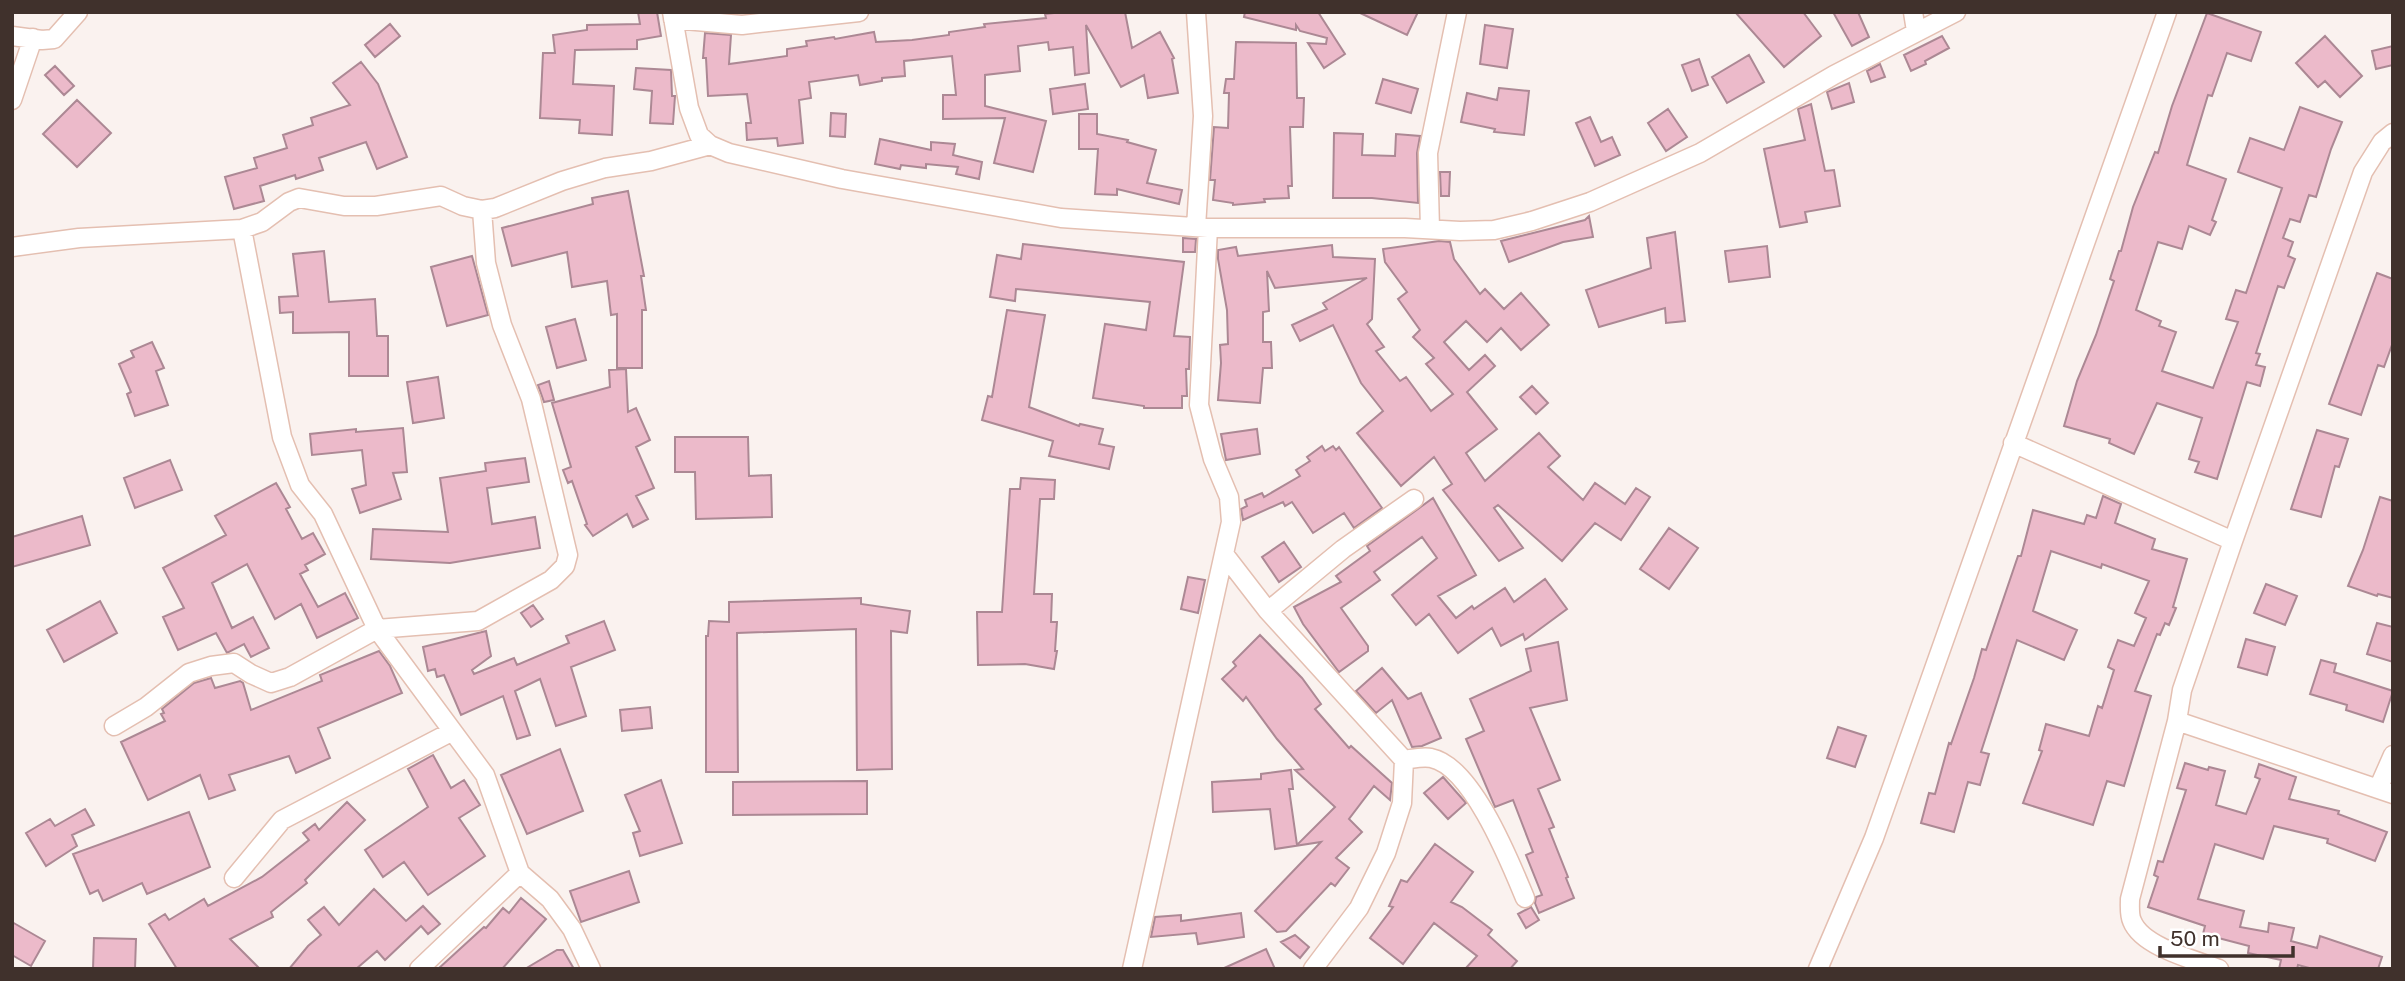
<svg xmlns="http://www.w3.org/2000/svg" width="2405" height="981" font-family="'Public Sans',sans-serif">
<style>
.building{fill:#ecbaca;stroke:#ac8894;stroke-width:2}
.lines{fill:none;stroke-linecap:round;stroke-linejoin:round}
.minor-casing{stroke:#e4bfb1;stroke-width:21}
.minor{stroke:#fff;stroke-width:18}
</style>
<rect width="100%" height="100%" fill="#faf2ef"/>
<path class="building" d="M638 12H657L661 36 637 40V49L575 50 573 84 614 86 612 135 579 133 580 120 540 118 543 53H555L553 35 587 30V25L640 24Z
M1063 12H1125L1132 48 1160 32 1174 58 1172 59 1178 93 1148 98 1144 75 1121 87 1086 25 1089 73 1075 75 1073 47 1049 50 1048 42 1018 46 1020 71 985 75V106L1046 121 1033 172 994 163 1005 118 943 119V95H956L952 56 904 61 905 76 882 78V81L860 85 858 75 809 82 811 98 799 100 803 143 778 146 777 138 747 140 746 123H751L747 94 708 96 706 58H703L705 33 731 35 729 64 787 56V49L807 46 806 41 834 37 835 39 874 32 876 42 912 40 949 35V32L985 27 984 24 1046 18 1045 14Z
M1245 12H1318L1345 54 1324 68 1308 43 1326 44 1327 38 1300 31 1296 25V30L1244 17Z
M1358 12H1418L1407 35Z
M1735 12H1803L1821 36 1784 67Z
M1833 12H1858L1869 37 1852 46Z
M2207 13 2261 32 2251 61 2227 53 2212 96 2208 95 2187 165 2226 179 2212 220 2216 222 2210 235 2189 226 2182 249 2158 242 2136 310 2161 321 2159 326 2176 332 2162 371 2213 388 2238 322 2226 319 2236 290 2246 293 2282 188 2238 172 2250 138 2284 150 2300 107 2342 122 2331 149 2316 197 2309 195 2300 222 2290 219 2283 238 2293 242 2288 256 2295 259 2284 288 2278 286 2256 353 2260 354 2256 365 2265 367 2260 386 2247 382 2217 479 2195 472 2199 462 2189 459 2202 418 2157 403 2134 454 2109 443 2110 439 2064 426 2077 381 2096 335 2114 281 2110 279 2119 251H2121L2133 207 2155 152 2158 153 2172 106Z
M390 24 400 36 375 57 365 45Z
M1485 25 1513 29 1507 68 1480 64Z
M1942 36 1949 48 1925 61 1926 64 1911 71 1904 55Z
M2325 36 2362 76 2340 97 2325 81 2318 87 2296 63Z
M1236 42 1296 43 1297 98H1304L1303 127H1290L1292 186H1288L1289 198 1264 199 1265 202 1233 205V203L1213 200 1215 180H1210L1214 127 1228 128 1229 93H1224L1226 79H1234Z
M2393 46V65L2376 69 2372 51Z
M1749 55 1764 82 1727 103 1712 77Z
M1699 59 1708 85 1692 91 1682 65Z
M361 62 378 84 407 157 377 169 366 142 319 158 323 170 296 179 295 175 260 186 264 201 234 209 225 177 257 168 254 158 287 148 283 135 313 125 311 118 350 105 333 83Z
M1880 64 1885 77 1871 82 1867 71Z
M55 66 74 86 64 95 45 75Z
M636 68 671 70 672 96H675L673 124 650 123 652 91 634 89Z
M1383 79 1418 89 1411 113 1376 103Z
M1849 83 1854 102 1832 109 1827 92Z
M1085 84 1088 109 1053 114 1050 89Z
M1499 88 1529 91 1524 135 1494 132 1495 129 1461 122 1467 93 1497 100Z
M77 100 111 133 77 167 43 134Z
M1811 104 1825 171 1834 170 1840 206 1805 212 1807 222 1780 227 1764 149 1805 140 1798 109Z
M1668 109 1687 137 1666 151 1648 123Z
M831 113 846 114 845 137 830 136Z
M1079 114H1097V134L1128 140 1127 142 1156 150 1147 183 1182 190 1179 204 1117 189V195L1095 194 1098 149H1079Z
M1590 117 1601 142 1612 137 1620 155 1595 166 1576 123Z
M1334 133 1363 134 1362 155 1395 156 1396 134 1420 136 1417 153 1418 203 1372 198H1333Z
M880 139 931 150V142L955 144 953 155 982 162 979 179 956 174 958 167 926 164V168L901 165 900 169 875 164Z
M1440 172H1450L1449 196H1441Z
M628 191 644 276H641L646 310H642V368H617V314L611 315 607 281 572 287 567 252 512 266 502 228 593 204 592 198Z
M1589 216 1593 237 1563 242 1509 262 1501 241 1585 220Z
M1675 232 1685 321 1666 323 1665 308 1599 327 1586 290 1651 268 1647 238Z
M1183 238 1196 239 1195 252H1183Z
M1439 241 1450 242 1454 259 1480 294 1485 289 1504 309 1521 293 1549 325 1521 350 1501 328 1487 342 1466 321 1444 342 1469 370 1485 355 1495 366 1467 392 1497 429 1466 453 1485 481 1539 433 1560 456 1548 467 1583 500 1595 483 1625 504 1636 488 1650 497 1621 540 1595 523 1562 561 1498 505 1494 508 1523 548 1499 561 1443 490 1452 484 1434 457 1401 486 1357 433 1383 411 1361 383 1333 325 1300 341 1292 325 1327 309 1323 303 1367 278 1275 288 1267 271 1269 311 1263 312V342H1271L1272 368H1263L1260 403 1218 400 1221 363 1220 345 1228 344 1227 310 1218 259V250L1236 247 1238 256 1332 245 1333 257 1375 259 1372 319 1367 324 1384 347 1376 351 1400 381 1406 377 1431 411 1453 394 1426 364 1434 358 1413 337 1420 330 1398 299 1407 292 1385 262 1383 249Z
M1023 244 1184 262 1174 336 1190 337 1189 369H1186L1187 396H1182V408H1144V406L1093 398 1105 324 1146 330 1150 302 1016 289 1015 301 990 297 997 255 1021 259Z
M1767 246 1770 277 1729 282 1725 251Z
M324 251 329 302 375 299 377 336H388V376H349V332L293 333V312L280 313 279 297 298 296 293 254Z
M472 256 488 315 447 326 431 267Z
M2377 273 2393 279V342L2384 367 2378 365 2361 415 2329 404Z
M1007 310 1045 315 1029 407 1079 426 1080 424 1103 429 1099 444 1114 447 1109 469 1049 456 1053 441 982 420 988 396 992 397Z
M575 319 586 360 557 368 546 327Z
M152 342 164 368 156 371 168 405 135 416 127 394 131 392 119 364 134 357 131 351Z
M626 369 628 412 636 408 650 440 636 447 654 488 636 496 648 519 633 527 627 514 593 536 585 525 587 524 572 481 568 483 563 470 571 467 552 403 610 387 609 370Z
M438 377 444 418 413 423 407 382Z
M549 381 554 400 544 402 538 385Z
M1532 386 1548 403 1536 414 1520 397Z
M403 428 407 472 393 473 401 499 360 513 352 489 366 485 362 450 312 455 310 434 356 429V432Z
M1257 429 1260 454 1226 460 1221 434Z
M2317 430 2348 439 2339 467 2335 466 2321 517 2291 509Z
M675 437H748L749 476 771 475 772 517 696 519 695 472H675Z
M1322 446 1325 451 1333 446 1336 450 1339 447 1382 508 1354 528 1344 513 1313 533 1292 502 1285 506 1283 502 1243 520 1241 509 1247 506 1245 500 1262 493 1264 497 1300 476 1296 470 1310 461 1307 457Z
M525 458 529 482 487 488 492 524 535 517 540 548 450 563 371 559 373 529 448 532 440 478 486 471 485 463Z
M170 460 182 490 135 508 124 478Z
M1021 478 1055 480 1054 499H1040L1034 594H1052L1051 622H1057L1055 651H1057L1054 669 1025 664 978 665 977 612H1002L1010 489H1020Z
M276 483 290 507 286 509 302 539 313 533 325 554 305 565 308 570 300 574 318 607 345 593 358 618 317 638 301 604 275 619 247 564 212 583 232 628 253 617 269 648 251 657 244 644 227 653 216 633 178 650 163 617 184 608 163 568 226 535 215 516Z
M2103 496 2121 504 2115 523 2155 539 2152 549 2187 559 2173 607 2176 608 2169 625 2165 623 2160 635 2157 634 2135 691 2151 696 2124 786 2107 781 2093 825 2023 803 2042 751 2039 750 2046 724 2089 736 2098 706 2102 708 2114 670 2108 667 2118 640 2134 646 2146 618 2135 613 2149 581 2102 564 2101 568 2051 551 2033 611 2077 630 2064 660 2017 640 1981 752 1989 754 1980 785 1968 782 1954 832 1921 823 1929 793 1935 794 1949 743 1951 744 1974 678 1982 649 1986 650 2018 556H2021L2033 510 2084 524 2087 515 2096 518Z
M2380 497 2393 501V598L2378 594 2377 596 2348 586 2363 550Z
M1433 498 1476 575 1438 596 1456 618 1472 606 1474 609 1505 588 1514 602 1545 579 1567 609 1525 640 1523 634 1501 646 1492 628 1458 653 1429 614 1416 625 1392 595 1437 558 1422 537 1374 572 1380 580 1341 608 1368 646V651L1339 672 1303 624 1294 607 1341 582 1336 576 1370 551 1367 546Z
M82 516 90 545 12 567V537Z
M1669 528 1698 548 1669 589 1640 569Z
M1284 542 1301 567 1279 582 1262 557Z
M1188 577 1205 580 1198 613 1181 609Z
M2266 584 2297 596 2285 625 2254 613Z
M861 598V604L910 611 907 633 891 631 892 769 857 770 856 629 737 633 738 772H706V636H708L709 621 729 622V602Z
M100 601 117 633 64 662 47 630Z
M533 605 543 619 531 627 521 613Z
M604 621 615 650 571 667 586 716 556 726 540 679 515 691 530 735 517 739 503 696 461 715 444 675 437 677 435 669 428 671 423 647 486 631 491 656 472 670 474 674 514 658 517 665 569 643 566 636Z
M2377 623 2393 627V662L2367 654Z
M1260 635 1302 678 1321 704 1315 709 1349 748 1351 746 1392 783 1390 800 1374 786 1349 819 1362 832 1336 858 1349 868 1335 886 1331 883 1286 931 1277 932 1255 911 1321 842 1275 849 1270 809 1213 812 1212 782 1261 779V774L1291 770 1293 789H1289L1297 845 1335 807 1295 770 1303 769 1277 739 1246 697 1243 701 1222 679 1236 666 1233 662Z
M2246 639 2275 647 2267 675 2238 667Z
M1558 642 1567 700 1530 708 1560 780 1538 789 1554 827 1549 829 1568 877 1566 878 1574 898 1539 913 1535 903 1536 897 1542 895 1526 855 1533 852 1513 800 1495 807 1466 739 1484 731 1470 699 1531 671 1526 649Z
M379 651 390 666 402 693 318 728 330 758 296 773 289 756 229 775 235 790 209 799 200 775 148 800 121 742 165 721 161 714 164 713 162 709 194 683 211 678 215 688 240 681 243 683 251 710 322 681 320 675Z
M2321 660 2336 664 2334 672 2393 691 2383 722 2346 710 2347 705 2310 694Z
M1382 668 1408 699 1421 693 1441 738 1422 746 1412 747 1392 700 1376 713 1356 691Z
M650 707 652 728 622 731 620 710Z
M1838 727 1866 736 1855 767 1827 758Z
M560 749 583 811 527 834 501 775Z
M433 755 451 788 464 780 480 805 459 818 485 856 428 895 404 862 383 877 365 850 428 807 408 769Z
M2185 763 2208 770 2209 767 2225 771 2216 805 2246 814 2260 779 2255 777 2259 764 2296 777 2289 799 2339 811 2338 814 2387 832 2375 861 2327 843 2328 839 2274 826 2263 859 2215 844 2198 899 2244 911 2240 927 2268 932 2269 923 2294 928 2291 941 2317 948 2320 936 2382 957 2378 969H2313L2298 965 2297 969H2279L2281 960 2248 953 2249 946 2203 934 2205 926 2148 907 2158 877 2154 875 2158 861 2163 862 2186 790 2177 788Z
M1443 777 1466 803 1448 819 1424 793Z
M661 780 682 843 640 856 633 833 640 831 625 795Z
M867 781V814L733 815V782Z
M347 802 365 820 305 880 307 883 271 912 273 917 230 939 260 969H177L149 924 165 914 169 920 204 899 208 906 262 877 309 840 303 833 315 824 319 830Z
M85 809 94 825 72 835 77 846 46 866 26 833 50 819 55 826Z
M189 812 210 867 147 894 142 883 103 901 98 890 90 894 73 854Z
M1435 844 1473 872 1451 902 1462 907 1492 930 1488 935 1517 961 1510 969H1465L1477 956 1434 923 1403 964 1370 938 1393 907 1389 906 1401 880 1407 882Z
M629 871 639 902 581 922 570 891Z
M374 889 406 921 423 906 440 924 428 934 421 926 385 960 377 951 356 969H289L308 946 321 935 308 920 324 907 339 925Z
M521 898 546 919 502 969H438L484 927 486 928 503 908 509 913Z
M1531 907 1539 920 1526 928 1518 914Z
M1241 913 1244 937 1198 944 1196 933 1151 937 1155 917 1181 915V921Z
M12 922 45 941 31 966 12 955Z
M1295 935 1309 947 1300 958 1281 942Z
M94 938 136 939 135 969H93Z
M1266 949 1275 969H1222Z
M557 950H563L574 969H525Z"/>
<g class="lines">
<defs>
<path id="minor" d="M672 12 689 108 699 135 710 145 729 153 842 179 1061 218 1208 228H1405L1460 231 1494 230 1532 221 1590 202 1700 153 1834 75 1956 12
M1913 12 1916 31
M673 19 742 25 859 12
M12 36 42 40 54 39 78 12
M12 100 33 38
M1196 227 1203 116 1196 12
M242 229 282 437 300 485 323 514 377 629 485 775 520 873 550 899 572 929 591 969
M1430 229 1428 153 1457 12
M12 247 79 238 242 229 262 222 289 202 299 198 344 206H376L441 196 463 206 482 210 495 208 562 181 605 168 651 161 710 145
M2013 443 2233 541
M1224 554 1268 611 1404 760 1402 803 1386 853 1359 908 1313 969
M1268 611 1343 549 1414 499
M2177 721 2393 794
M114 726 146 707 189 673 211 666 234 663 251 674 271 683 290 677 377 629 478 621 551 580 565 566 568 555 531 399 502 325 486 263 482 210
M1404 760C1412 759 1423 756 1431 758 1472 766 1510 862 1525 898
M2378 789 2393 755
M234 878 282 820 451 732
M419 969 520 873
M1132 969 1231 522 1229 497 1213 459 1199 405 1208 228
M1818 969 1874 838 2167 12
M2219 969C2195 960 2142 947 2132 921 2129 915 2130 905 2130 899L2177 721 2182 690 2233 541 2363 172 2382 142 2393 133"/>
</defs>
<use href="#minor" class="minor-casing"/>
<use href="#minor" class="minor"/>
</g>
<rect width="2405" height="981" fill="none" stroke="#40312c" stroke-width="28"/>
<path d="M2160 946v10h133v-10" fill="none" stroke="#40312c" stroke-width="3.5"/>
<text x="2170" y="946" font-size="21" fill="#40312c" stroke="#ffffff" stroke-width="5" paint-order="stroke">50 m</text>
</svg>
